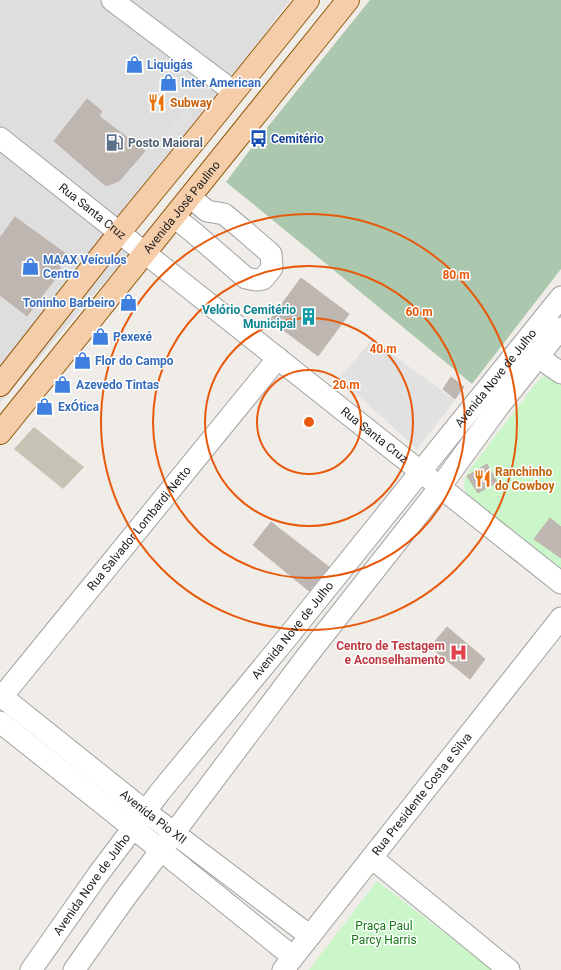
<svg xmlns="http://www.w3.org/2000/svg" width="561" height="970" font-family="Roboto,sans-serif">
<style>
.residential{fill:#dfdede}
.construction{fill:#c4c3b4}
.cemetery{fill:#abc7ad}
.park{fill:#caf6ca}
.parking{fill:#e1e1e1}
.building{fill:#beb6b1;stroke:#c1b3ac}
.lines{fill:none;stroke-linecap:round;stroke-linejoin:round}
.minor-casing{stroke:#a2a2a2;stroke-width:23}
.major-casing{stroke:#915b0d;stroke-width:24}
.minor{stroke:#fff;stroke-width:21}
.major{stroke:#f5cea9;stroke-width:22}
.ring{fill:none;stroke:#e8590c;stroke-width:2}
.labels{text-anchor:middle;stroke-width:3;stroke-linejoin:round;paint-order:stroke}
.shop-label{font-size:12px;font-weight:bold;fill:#366cbe;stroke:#fff;text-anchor:start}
.food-label{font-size:12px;font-weight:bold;fill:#c56008;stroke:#fff;text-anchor:start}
.transit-label{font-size:12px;font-weight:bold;fill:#164399;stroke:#fff;text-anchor:start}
.service-label{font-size:12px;font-weight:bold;fill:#4e5e75;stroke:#fff;text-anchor:start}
.street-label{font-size:12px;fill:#212121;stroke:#fff}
.culture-label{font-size:12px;font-weight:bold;fill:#0d838f;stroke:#fff;text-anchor:end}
.health-label{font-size:12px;font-weight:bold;fill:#be3a42;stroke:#fff;text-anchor:end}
.park-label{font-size:12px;fill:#157816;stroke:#fff}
.centre{fill:#e8590c;stroke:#fff;stroke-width:2}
.ring-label{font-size:12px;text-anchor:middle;font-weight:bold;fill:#e8590c;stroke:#fff;stroke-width:3;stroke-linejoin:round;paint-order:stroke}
</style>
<rect width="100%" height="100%" fill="#f0ede8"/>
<path class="residential" d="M0 0H290L125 221 144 237 0 403Z"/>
<path class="construction" d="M34 427 84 467 63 489 14 449Z"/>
<path class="cemetery" d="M370 0H561V269L472 384C390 317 309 249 226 182L258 139Z"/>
<path class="park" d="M547 375 561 378V569L467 495C463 486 463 480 468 472L536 383 541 378Z
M377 881 493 970H309Z"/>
<path class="parking" d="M185 108 193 115 171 143 163 136Z
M372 340 455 400 417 449 339 378Z"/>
<path class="building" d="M87 99 102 111 99 116 145 151 119 181 106 186 54 141Z
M15 217 66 254 59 264 61 271 27 316 0 295V238Z
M301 278 349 314 318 356 270 320Z
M451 377 464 387 455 399 443 389Z
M487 464 497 482 478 493 467 476Z
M550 518 561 527V558L534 539Z
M271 522 329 567 309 591 253 545Z
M447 627 485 659 470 679 430 647Z"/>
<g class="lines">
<defs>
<g id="minor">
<path d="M112 0 234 92"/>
<path id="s1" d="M0 138 561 583"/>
<path d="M174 217 193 232 246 278 256 280 263 279 272 268 271 254 241 228 224 214 207 211 190 197"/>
<path d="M538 357 561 373"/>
<path id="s2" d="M0 695 145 811 310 936"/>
<path id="s3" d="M0 699 278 358"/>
<path d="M0 722 162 851 293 957"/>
<path d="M372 858 509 970"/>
<path id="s4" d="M31 970 97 876 160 792 286 639 561 297"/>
<path d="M74 970 125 898 307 656 440 487 499 406 561 328"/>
<path id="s5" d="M283 970 561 618"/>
</g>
<g id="major">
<path d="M0 385 119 233 201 133 308 0"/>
<path id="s6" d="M0 433C116 289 232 145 348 0"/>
</g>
</defs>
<use href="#minor" class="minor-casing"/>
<use href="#major" class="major-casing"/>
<use href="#minor" class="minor"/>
<use href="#major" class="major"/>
</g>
<g class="ring">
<circle cx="309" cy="422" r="52"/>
<circle cx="309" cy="422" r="104"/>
<circle cx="309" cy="422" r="156"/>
<circle cx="309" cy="422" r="208"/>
</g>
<defs>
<symbol id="shop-bare" viewBox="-9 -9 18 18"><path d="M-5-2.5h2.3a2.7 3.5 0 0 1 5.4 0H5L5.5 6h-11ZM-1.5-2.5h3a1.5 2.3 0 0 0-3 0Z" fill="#3f7fe0" stroke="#fff" stroke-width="2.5" paint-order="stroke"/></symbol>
<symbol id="restaurant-bare" viewBox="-9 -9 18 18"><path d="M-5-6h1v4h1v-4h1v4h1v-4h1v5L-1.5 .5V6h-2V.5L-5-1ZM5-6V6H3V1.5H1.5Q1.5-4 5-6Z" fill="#e8710a" stroke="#fff" stroke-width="2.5" paint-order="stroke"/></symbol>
<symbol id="bus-bare" viewBox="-9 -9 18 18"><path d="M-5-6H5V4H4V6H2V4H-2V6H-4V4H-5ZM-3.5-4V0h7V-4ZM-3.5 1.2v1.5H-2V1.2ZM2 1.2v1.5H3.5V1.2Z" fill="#1a4fb4" stroke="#fff" stroke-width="2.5" paint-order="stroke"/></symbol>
<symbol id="fuel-bare" viewBox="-9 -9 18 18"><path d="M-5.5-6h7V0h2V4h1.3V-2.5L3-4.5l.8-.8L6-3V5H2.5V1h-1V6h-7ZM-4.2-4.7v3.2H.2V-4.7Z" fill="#5c6f8a" stroke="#fff" stroke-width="2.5" paint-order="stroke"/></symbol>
<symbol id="building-bare" viewBox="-9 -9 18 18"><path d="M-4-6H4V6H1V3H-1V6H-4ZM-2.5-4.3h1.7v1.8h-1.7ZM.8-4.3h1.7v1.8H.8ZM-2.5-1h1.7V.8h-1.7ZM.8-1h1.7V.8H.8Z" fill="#0f9aa8" stroke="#fff" stroke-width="2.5" paint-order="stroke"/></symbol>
<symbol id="hospital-bare" viewBox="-9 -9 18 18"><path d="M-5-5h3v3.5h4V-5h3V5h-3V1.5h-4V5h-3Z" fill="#e0444e" stroke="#fff" stroke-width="2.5" paint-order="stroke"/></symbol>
</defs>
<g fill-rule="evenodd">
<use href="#shop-bare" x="122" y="52" width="25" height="25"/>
<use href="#shop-bare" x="156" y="70" width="25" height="25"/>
<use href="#restaurant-bare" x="144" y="90" width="25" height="25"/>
<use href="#bus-bare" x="246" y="126" width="25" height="25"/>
<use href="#fuel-bare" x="102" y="130" width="25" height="25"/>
<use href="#shop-bare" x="18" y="254" width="25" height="25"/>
<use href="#shop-bare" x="116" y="290" width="25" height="25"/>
<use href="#building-bare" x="296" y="304" width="25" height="25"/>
<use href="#shop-bare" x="88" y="324" width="25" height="25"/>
<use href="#shop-bare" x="70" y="348" width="25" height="25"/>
<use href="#shop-bare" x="50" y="372" width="25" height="25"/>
<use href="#shop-bare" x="32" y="394" width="25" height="25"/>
<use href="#restaurant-bare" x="470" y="466" width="25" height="25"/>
<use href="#hospital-bare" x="446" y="640" width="25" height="25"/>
</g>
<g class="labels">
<g class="shop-label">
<text x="147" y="69">Liquigás</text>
<text x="181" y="87">Inter American</text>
<text x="43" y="264">MAAX Veículos<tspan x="43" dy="14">Centro</tspan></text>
<text x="115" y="307" text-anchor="end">Toninho Barbeiro</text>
<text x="113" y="341">Pexexé</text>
<text x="95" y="365">Flor do Campo</text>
<text x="76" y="389">Azevedo Tintas</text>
<text x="58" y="411">ExÓtica</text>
</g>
<g class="food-label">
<text x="170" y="107">Subway</text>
<text x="495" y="476">Ranchinho<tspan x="495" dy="14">do Cowboy</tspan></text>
</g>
<g class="transit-label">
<text x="271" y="143">Cemitério</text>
</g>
<g class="service-label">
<text x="128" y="147">Posto Maioral</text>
</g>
<g class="street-label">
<text dy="4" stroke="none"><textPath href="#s6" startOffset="290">Avenida José Paulino</textPath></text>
<text dy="4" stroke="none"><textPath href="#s1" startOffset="118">Rua Santa Cruz</textPath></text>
<text dy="4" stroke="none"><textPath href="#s4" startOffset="753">Avenida Nove de Julho</textPath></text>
<text dy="4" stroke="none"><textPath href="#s1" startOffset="478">Rua Santa Cruz</textPath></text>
<text dy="4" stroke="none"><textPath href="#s3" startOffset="220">Rua Salvador Lombardi Netto</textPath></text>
<text dy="4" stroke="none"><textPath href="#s4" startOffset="429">Avenida Nove de Julho</textPath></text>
<text dy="4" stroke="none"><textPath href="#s5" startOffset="224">Rua Presidente Costa e Silva</textPath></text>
<text dy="4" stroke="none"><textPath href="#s2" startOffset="196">Avenida Pio XII</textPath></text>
<text dy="4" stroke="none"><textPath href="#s4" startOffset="105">Avenida Nove de Julho</textPath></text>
</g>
<g class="culture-label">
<text x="296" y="314">Velório Cemitério<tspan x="296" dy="14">Municipal</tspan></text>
</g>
<g class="health-label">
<text x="445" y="650">Centro de Testagem<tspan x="445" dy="14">e Aconselhamento</tspan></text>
</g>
<g class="park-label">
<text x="384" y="930">Praça Paul<tspan x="384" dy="14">Parcy Harris</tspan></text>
</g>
</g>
<circle cx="309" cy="422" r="6" class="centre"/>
<g class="ring-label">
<text x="456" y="279">80 m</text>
<text x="419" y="316">60 m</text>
<text x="383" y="353">40 m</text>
<text x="346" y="389">20 m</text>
</g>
</svg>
